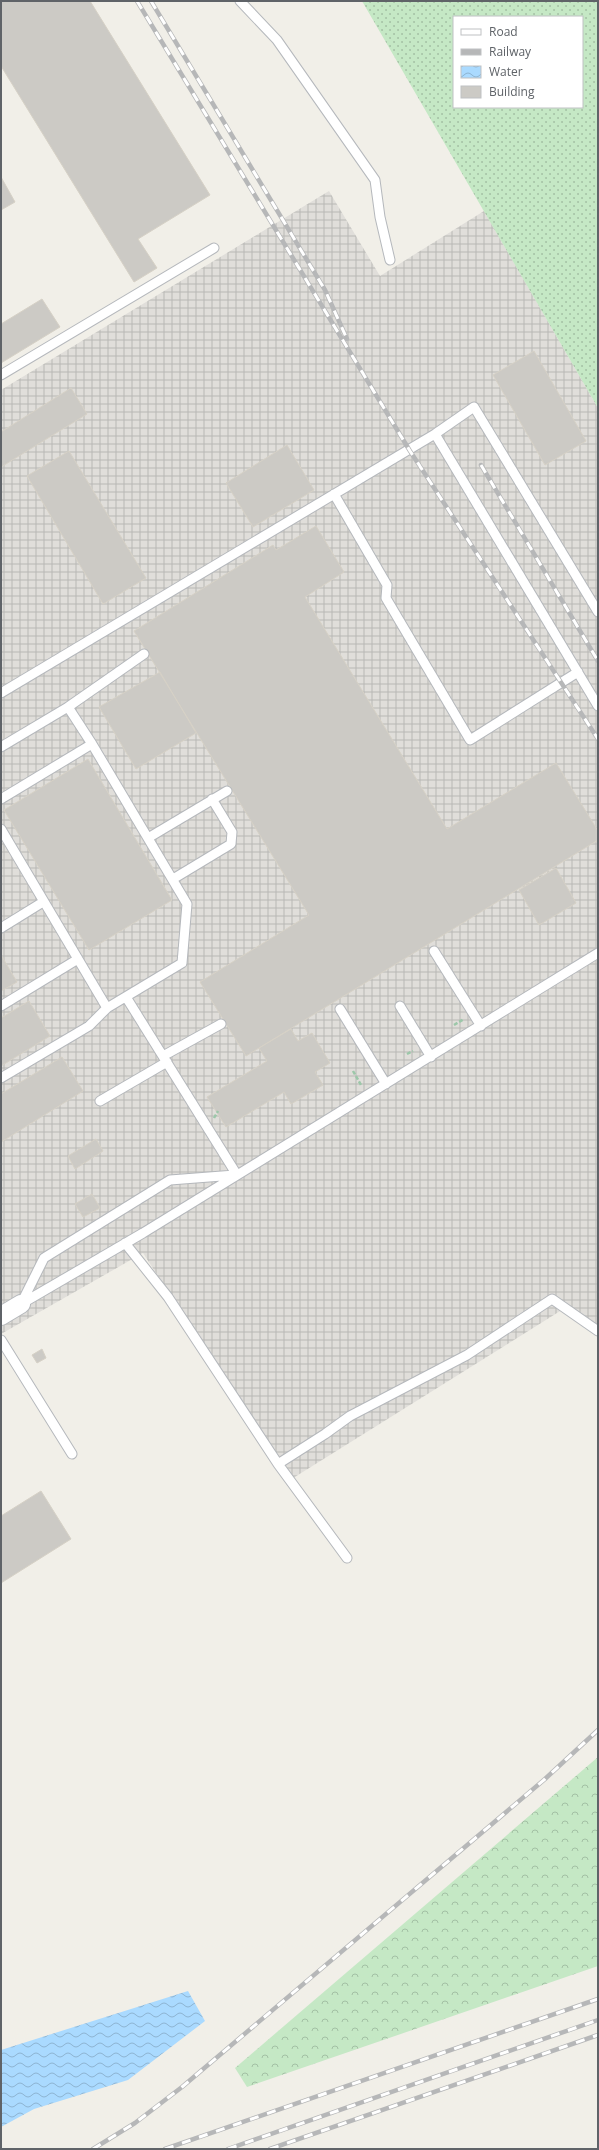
<svg xmlns="http://www.w3.org/2000/svg" width="599" height="2150" font-family="'Open Sans',sans-serif">
<style>
.industrial{fill:url(#industrial-grid)}
.grass{fill:url(#grass-dots);fill-rule:evenodd}
.forest{fill:url(#forest-crowns)}
.water{fill:url(#water-waves)}
.building{fill:#cccac5;stroke:#d6d1c6}
.lines{fill:none;stroke-linecap:round;stroke-linejoin:round}
.service-casing{stroke:#b5b8bc;stroke-width:11}
.minor-casing{stroke:#b5b8bc;stroke-width:20}
.path{stroke:#9cc7a9;stroke-width:2.5;stroke-dasharray:4 2;stroke-linecap:butt}
.service{stroke:#fff;stroke-width:9}
.minor{stroke:#fff;stroke-width:18}
.rail-casing{stroke:#b6b7b8;stroke-width:4.5}
.rail{stroke:#fff;stroke-width:3;stroke-dasharray:9;stroke-linecap:butt}
</style>
<defs>
<pattern id="industrial-grid" width="8" height="8" patternUnits="userSpaceOnUse"><rect width="8" height="8" fill="#e0deda"/><path d="M0 4h8M4 0v8" fill="none" stroke="#b9b8b5"/></pattern>
<pattern id="grass-dots" width="8" height="8" patternUnits="userSpaceOnUse"><rect width="8" height="8" fill="#c5e8c5"/><path d="M2 2h.1M6 6h.1" fill="none" stroke="#a3c0a4" stroke-width="1.8" stroke-linecap="round"/></pattern>
<pattern id="forest-crowns" width="20" height="18" patternUnits="userSpaceOnUse"><rect width="20" height="18" fill="#c5e8c5"/><path d="M2 6a3 3 0 1 1 6 0M12 15a3 3 0 1 1 6 0" fill="none" stroke="#a3c0a4"/></pattern>
<pattern id="water-waves" width="16" height="10" patternUnits="userSpaceOnUse"><rect width="16" height="10" fill="#aadaff"/><path d="M0 5q4-4 8 0t8 0" fill="none" stroke="#8eb4d2"/></pattern>
</defs>
<rect width="100%" height="100%" fill="#f1efe8"/>
<path class="industrial" d="M329 191 380 276 484 211 598 408V1331L565 1308 290 1480 143 1253 1 1334V390Z"/>
<path class="grass" d="M362 1H598V408ZM454 17H582V107H454Z"/>
<path class="forest" d="M598 1757V1966L247 2087 235 2068Z"/>
<path class="water" d="M188 1991 205 2021 128 2080 34 2109 1 2127V2050Z"/>
<path class="building" d="M1 1H90L210 195 138 239 157 268 134 282 1 66Z
M1 177 15 202 1 210Z
M42 299 60 327 1 363V324Z
M534 351 586 441 545 465 493 375Z
M71 388 87 414 1 467V432Z
M287 445 314 490 253 527 226 483Z
M69 451 146 578 103 604 27 476Z
M316 526 344 572 305 597 447 829 556 763 598 831V840L246 1056 200 982 309 915 134 631 273 545 276 550Z
M160 672 196 733 136 769 99 707Z
M88 759 172 900 89 950 4 810Z
M556 868 576 903 539 925 519 890Z
M1 955 17 982 1 991Z
M29 1001 50 1036 1 1066V1018Z
M291 1029 298 1041 312 1033 330 1063 315 1072 323 1085 291 1104 284 1092 226 1127 207 1097 267 1061 259 1048Z
M62 1057 83 1091 1 1142V1094Z
M96 1139 103 1151 75 1169 68 1156Z
M92 1194 100 1208 83 1217 75 1204Z
M42 1349 46 1358 37 1363 32 1355Z
M41 1491 71 1539 1 1583V1516Z"/>
<g class="lines">
<defs>
<path id="service" d="M240 1 277 40 375 180 380 217 390 260
M1 375 214 248
M435 434 598 706
M334 494 387 585 386 598 470 740 578 672
M1 693 435 434 474 407 598 612
M68 707 144 654
M1 747 68 707 92 744
M1 799 92 744 187 904 182 963 107 1008 1 829
M148 838 227 791
M173 879 231 844 232 832 212 799
M1 928 43 902
M434 951 481 1026
M126 997 237 1175
M1 1006 78 959
M400 1006 431 1057
M340 1009 386 1084
M163 1056 221 1024
M1 1078 89 1026 107 1008
M100 1101 167 1062
M125 1243 168 1297 278 1464 347 1558
M21 1304 143 1233 598 953
M21 1304 44 1258 170 1180 235 1175
M1 1340 72 1454
M278 1464 325 1434 350 1416 467 1355 552 1299 598 1331"/>
<path id="minor" d="M1 1316 21 1304"/>
</defs>
<use href="#service" class="service-casing"/>
<use href="#minor" class="minor-casing"/>
<path class="path" d="M454 1025 464 1019
M407 1054 413 1051
M353 1071 361 1085
M214 1118 218 1111"/>
<use href="#service" class="service"/>
<use href="#minor" class="minor"/>
<defs>
<path id="rail" d="M137 1 410 451 598 739
M151 1 325 290 347 339
M481 465 598 661
M93 2149 135 2123 182 2087 545 1779 598 1730
M165 2149 598 1999
M228 2149 598 2020
M270 2149 598 2035"/>
</defs>
<use href="#rail" class="rail-casing"/>
<use href="#rail" class="rail"/>
</g>
<rect width="599" height="2150" fill="none" stroke="#5f6368" stroke-width="4"/>
<rect x="453" y="16" width="130" height="92" fill="#ffffff" stroke="#bfc1c3"/>
<rect x="461" y="29" width="20" height="6" fill="#ffffff" stroke="#bfc1c3"/>
<text x="489" y="36" font-size="12" fill="#5f6368">Road</text>
<rect x="461" y="49" width="20" height="6" fill="#b6b7b8" stroke="#bfc1c3"/>
<text x="489" y="56" font-size="12" fill="#5f6368">Railway</text>
<rect x="461" y="66" width="20" height="12" fill="url(#water-waves)" stroke="#bfc1c3"/>
<text x="489" y="76" font-size="12" fill="#5f6368">Water</text>
<rect x="461" y="86" width="20" height="12" fill="#cccac5" stroke="#bfc1c3"/>
<text x="489" y="96" font-size="12" fill="#5f6368">Building</text>
</svg>
